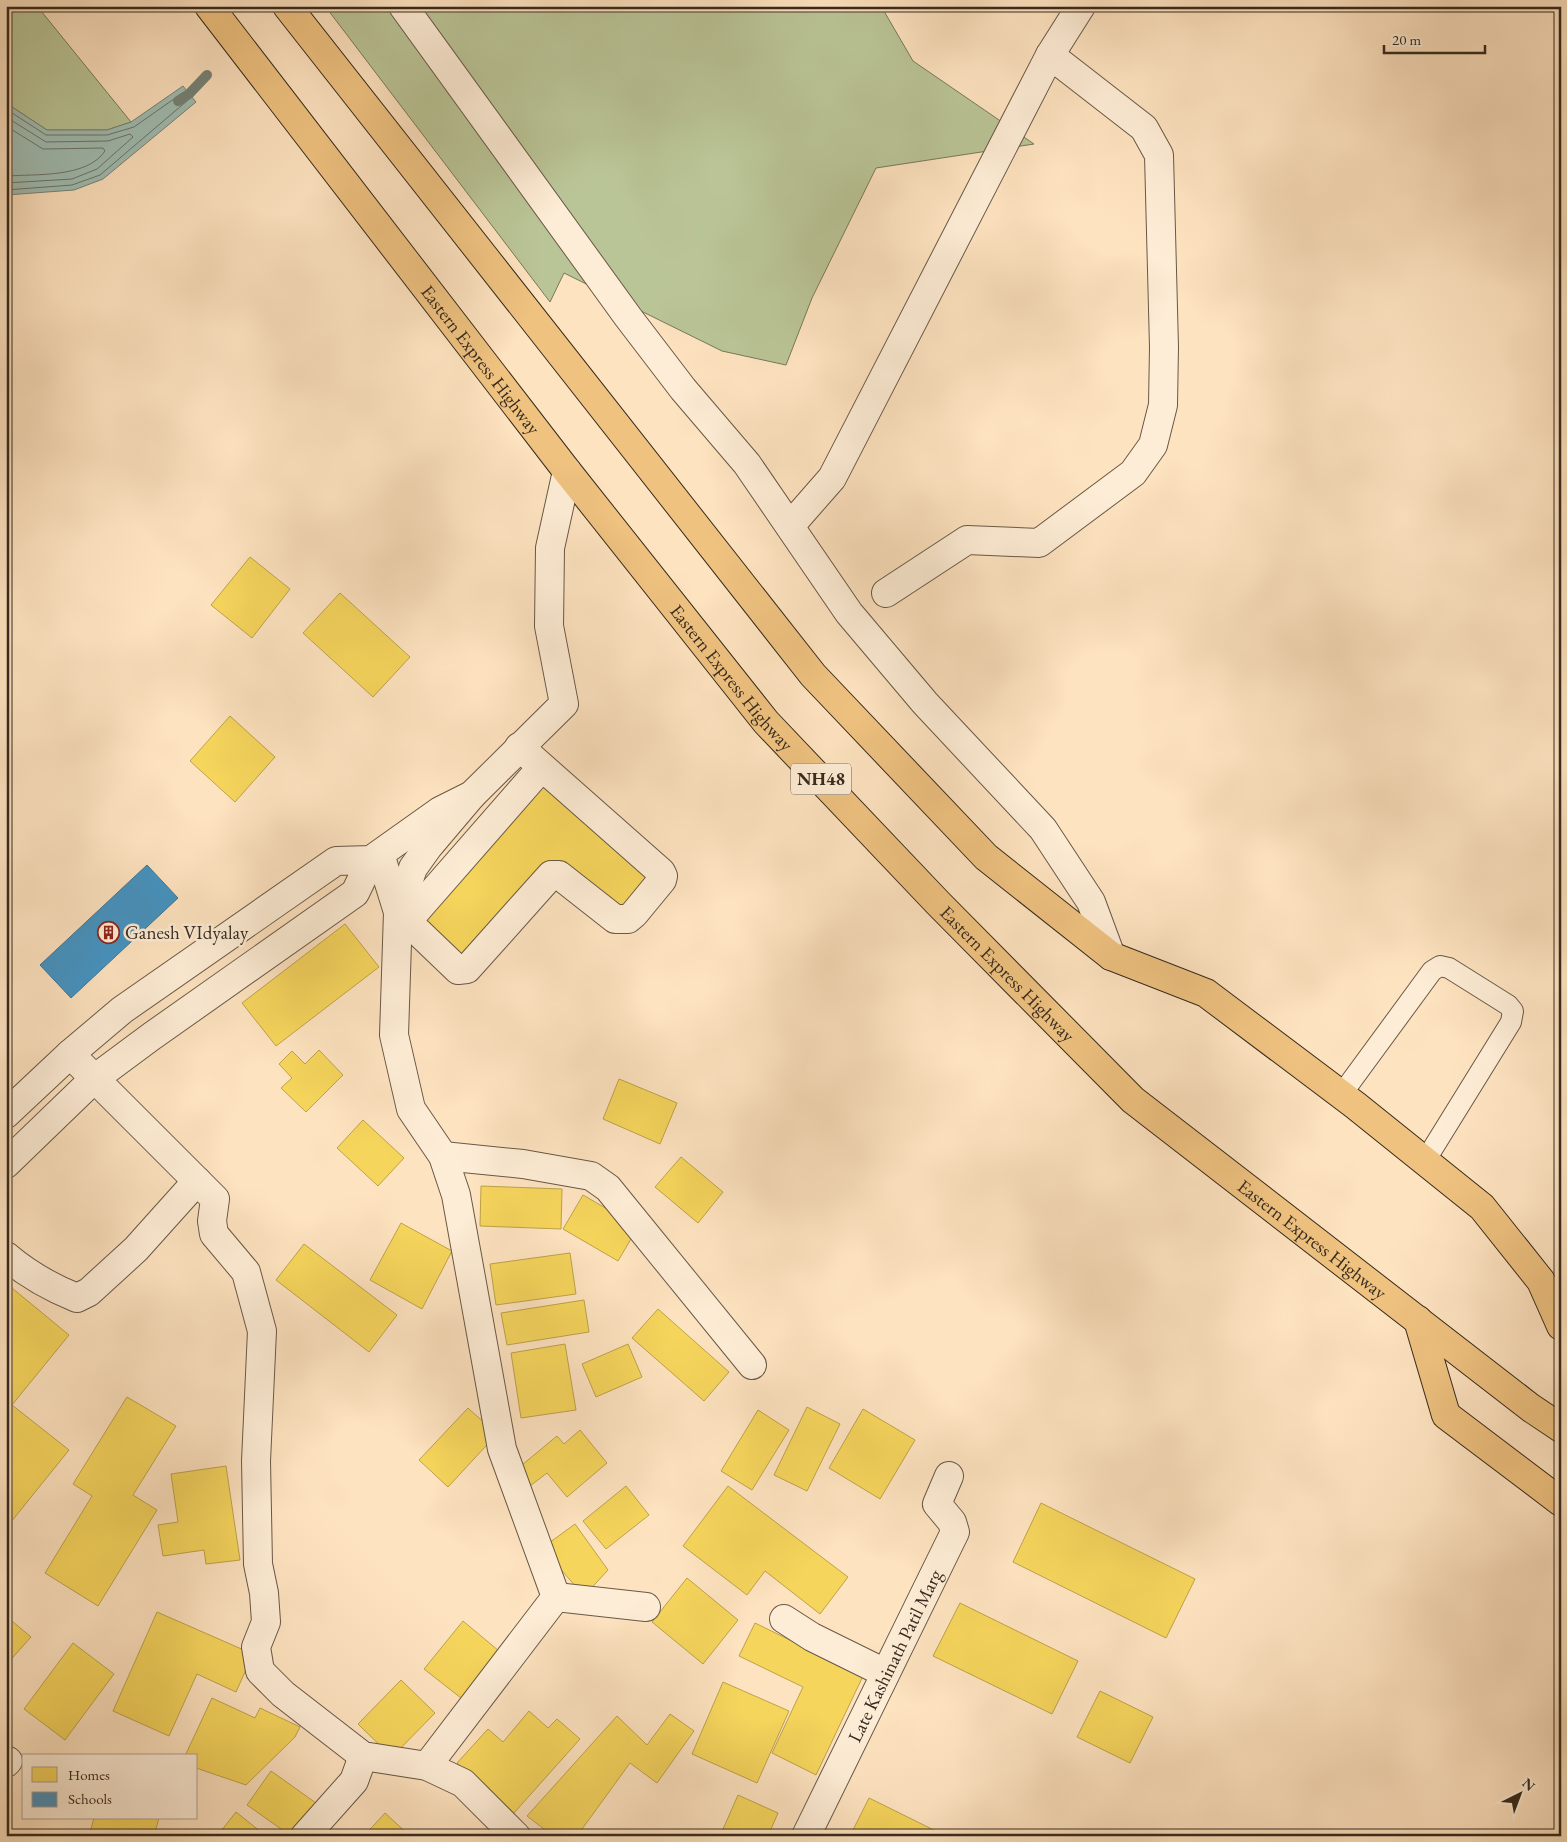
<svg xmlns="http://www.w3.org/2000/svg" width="1567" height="1842" font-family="'EB Garamond',serif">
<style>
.green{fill:#bac597;stroke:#78785a}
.water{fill:#a0beb4;stroke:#768378}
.homes{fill:#f6d55c;stroke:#bca249}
.schools{fill:#4393c3;stroke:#3f7492}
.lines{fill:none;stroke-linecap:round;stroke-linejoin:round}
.shore{stroke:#6b7469;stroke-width:1}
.stream{stroke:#768378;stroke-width:10}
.service-casing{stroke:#685846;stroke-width:22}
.minor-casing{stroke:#685846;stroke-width:30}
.tertiary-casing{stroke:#685846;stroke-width:30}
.trunk-casing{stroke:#362a1e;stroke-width:30}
.service{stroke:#feedd6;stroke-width:20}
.minor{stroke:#feedd6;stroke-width:28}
.tertiary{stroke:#feedd6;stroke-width:28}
.trunk{stroke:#efc280;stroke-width:28}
.labels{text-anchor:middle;stroke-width:5;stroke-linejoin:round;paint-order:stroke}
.shield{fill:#feedd6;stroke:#726455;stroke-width:1}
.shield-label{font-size:18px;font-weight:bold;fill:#362a1e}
.street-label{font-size:19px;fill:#362a1e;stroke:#feedd6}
.poi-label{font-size:19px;fill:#362a1e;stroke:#feedd6;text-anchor:start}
</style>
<rect width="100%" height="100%" fill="#fee3c0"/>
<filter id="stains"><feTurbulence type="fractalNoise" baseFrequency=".004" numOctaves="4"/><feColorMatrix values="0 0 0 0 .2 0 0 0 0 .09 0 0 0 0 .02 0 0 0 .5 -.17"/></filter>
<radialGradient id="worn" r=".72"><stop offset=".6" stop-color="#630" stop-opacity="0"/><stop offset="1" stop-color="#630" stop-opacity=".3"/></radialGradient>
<path class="green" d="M6 6H37L131 122 107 130H47L6 103Z
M325 6H881L913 61 1034 144 876 168 812 298 786 365 722 351 564 273 550 302Z"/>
<path class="water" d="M183 86 196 102 103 179 74 190 6 195V103L47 130H107L131 122Z"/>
<path class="homes" d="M250 557 290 589 252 638 211 605Z
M340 593 410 657 373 697 303 633Z
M230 716 275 757 235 802 190 761Z
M541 775 659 877 628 913 551 864 466 964 416 921Z
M345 924 379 967 276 1046 242 1003Z
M319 1050 343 1075 306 1112 281 1088 292 1078 279 1064 292 1051 305 1064Z
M619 1079 677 1103 660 1144 603 1119Z
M363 1120 404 1158 378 1186 337 1148Z
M681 1157 723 1192 698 1223 655 1187Z
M481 1186 562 1189 561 1229 480 1226Z
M583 1195 638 1227 618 1261 563 1229Z
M401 1223 452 1251 422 1309 370 1280Z
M304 1244 397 1315 369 1352 276 1280Z
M570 1253 576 1294 496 1305 490 1264Z
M12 1288 69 1335 12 1405 69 1450 11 1522 6 1518V1295Z
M584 1300 589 1332 507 1345 501 1313Z
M658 1309 729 1372 704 1401 632 1338Z
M565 1344 576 1410 521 1418 511 1353Z
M628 1344 642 1377 596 1397 582 1364Z
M127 1397 176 1426 133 1495 157 1510 98 1606 45 1573 92 1496 73 1484Z
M807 1407 840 1424 807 1491 774 1475Z
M468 1408 497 1434 448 1487 419 1460Z
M863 1409 915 1440 880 1499 829 1468Z
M758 1410 789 1430 752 1490 721 1471Z
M580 1430 607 1463 567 1497 547 1473 530 1486 517 1469 557 1436 564 1444Z
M226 1466 240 1560 206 1564 204 1550 163 1556 158 1525 178 1522 171 1474Z
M626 1486 649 1515 606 1549 583 1521Z
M728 1486 848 1577 820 1614 765 1571 747 1595 683 1546Z
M1041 1503 1195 1579 1166 1638 1013 1562Z
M575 1524 608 1570 584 1596 542 1548Z
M687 1578 738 1620 703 1664 652 1622Z
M960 1603 1078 1661 1052 1714 933 1656Z
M157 1612 253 1654 236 1692 197 1674 169 1736 113 1711Z
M6 1616 31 1637 6 1665Z
M463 1621 499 1651 461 1698 424 1669Z
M755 1623 863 1676 816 1775 772 1753 803 1687 739 1656Z
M73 1643 114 1674 65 1740 24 1709Z
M401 1680 435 1713 392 1757 358 1724Z
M723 1682 789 1711 757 1783 692 1754Z
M1100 1691 1153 1717 1130 1763 1077 1737Z
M212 1698 255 1718 260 1708 300 1727 295 1737 246 1785 196 1768V1756H185Z
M529 1711 548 1728 557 1719 580 1739 514 1813 457 1763 488 1729 503 1742Z
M670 1714 694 1731 657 1783 630 1763 577 1836H553L527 1816 617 1716 647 1745Z
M271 1771 323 1808 303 1836H291L247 1805Z
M738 1795 778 1813 768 1836H720Z
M869 1798 946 1836H850Z
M236 1812 266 1836H217Z
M385 1813 410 1836H364Z
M94 1818H159L154 1836H89Z"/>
<path class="schools" d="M147 865 178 898 71 998 40 965Z"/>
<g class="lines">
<path class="shore" d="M6 109 46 135H107L134 127 181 94 183 95 188 100 100 175 72 185 6 190
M6 117 46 142 108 141 130 134 133 137 97 169 72 179 6 183
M6 126 43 149 103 148 105 151C87 178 36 174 6 176"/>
<path class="stream" d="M178 101 189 94 207 75"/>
<defs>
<path id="service" d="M1341 1095 1432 971 1440 966 1449 968 1508 1005 1513 1011 1511 1022 1425 1161"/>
<g id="minor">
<path d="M790 526 832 478 1050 55"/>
<path d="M886 593 967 540 1039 543 1133 473 1153 445 1163 405 1164 347 1159 155 1144 128 1050 55 1081 6"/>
<path d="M519 747 532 758 661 872 663 876 662 880 634 914 628 919H615L559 875H551L467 969 458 970 410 924V918L542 767"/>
<path d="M472 795 428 847 413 868 398 912 394 1035 411 1109 443 1156 456 1195 502 1449 556 1597"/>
<path d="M380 854 398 912"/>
<path d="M70 1054 215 1199 212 1221 214 1234 246 1272 262 1331 256 1461 258 1564 264 1593 266 1622 256 1647 260 1671 283 1694 363 1756 427 1766 463 1783 516 1836"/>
<path d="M443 1156 523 1164 591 1176 608 1188 752 1365"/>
<path d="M6 1256C27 1274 52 1288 77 1298L89 1292 136 1249 197 1181"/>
<path d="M556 1597 646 1607"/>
<path d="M784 1619 812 1637 885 1673"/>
<path d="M6 1763 8 1761"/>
<path d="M427 1766 556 1597"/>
<path d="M305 1836 354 1781 363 1756"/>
<path id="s1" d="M806 1836 955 1532 952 1522 937 1504 949 1476"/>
</g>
<path id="tertiary" d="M403 6 628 317 683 389 747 464 849 613 925 703 1043 829 1091 902 1111 956
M371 860 440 811 472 795 564 704 549 626 550 548 567 471
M6 1114 70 1054 122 1010 336 861 371 860 355 893 152 1036 94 1079 6 1164"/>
<g id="trunk">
<path id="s2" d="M209 6 567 471 766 722 938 903 1133 1100 1531 1408 1561 1428"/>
<path d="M287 6 813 675 986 857 1111 956 1206 993 1355 1105 1482 1207 1541 1281 1561 1326"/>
<path d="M1418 1320 1446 1415 1561 1502"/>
</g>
</defs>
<use href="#service" class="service-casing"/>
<use href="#minor" class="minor-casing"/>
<use href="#tertiary" class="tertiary-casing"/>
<use href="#trunk" class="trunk-casing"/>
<use href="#service" class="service"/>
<use href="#minor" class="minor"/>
<use href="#tertiary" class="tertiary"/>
<use href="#trunk" class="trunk"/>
</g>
<defs>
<symbol id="building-ring" viewBox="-11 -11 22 22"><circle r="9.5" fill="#feedd6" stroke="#8f2418" stroke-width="1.5"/><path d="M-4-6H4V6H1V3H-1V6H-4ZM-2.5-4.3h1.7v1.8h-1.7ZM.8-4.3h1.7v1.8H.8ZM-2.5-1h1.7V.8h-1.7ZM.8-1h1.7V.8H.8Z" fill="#8f2418"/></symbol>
</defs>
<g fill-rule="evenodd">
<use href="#building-ring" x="96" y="920" width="25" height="25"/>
</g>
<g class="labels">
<rect class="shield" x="791" y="763.5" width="60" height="31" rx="4"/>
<g class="shield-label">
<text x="821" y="785">NH48</text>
</g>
<g class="street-label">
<text dy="7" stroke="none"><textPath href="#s2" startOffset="446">Eastern Express Highway</textPath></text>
<text dy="7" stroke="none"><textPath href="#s2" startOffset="851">Eastern Express Highway</textPath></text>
<text dy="7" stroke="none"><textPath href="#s2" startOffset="1256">Eastern Express Highway</textPath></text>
<text dy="7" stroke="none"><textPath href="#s2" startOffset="1661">Eastern Express Highway</textPath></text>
<text dy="7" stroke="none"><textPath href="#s1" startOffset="201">Late Kashinath Patil Marg</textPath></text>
</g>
<g class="poi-label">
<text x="125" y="939">Ganesh VIdyalay</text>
</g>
</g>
<rect width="1567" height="1842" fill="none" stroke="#fee3c0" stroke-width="25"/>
<rect x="8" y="8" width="1552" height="1827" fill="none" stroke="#362a1e" stroke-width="2.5"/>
<rect x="12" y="12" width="1542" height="1817" fill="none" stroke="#362a1e"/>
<rect x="22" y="1754" width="175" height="65" fill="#feedd6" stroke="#ae9f8c"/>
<rect x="32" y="1767" width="25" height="15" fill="#f6d55c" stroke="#ae9f8c"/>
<text x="68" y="1780" font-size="15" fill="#362a1e">Homes</text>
<rect x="32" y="1792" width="25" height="15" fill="#4393c3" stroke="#ae9f8c"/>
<text x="68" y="1804" font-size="15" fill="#362a1e">Schools</text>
<g transform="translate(1520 1794) rotate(42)" stroke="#feedd6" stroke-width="4" paint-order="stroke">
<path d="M0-4L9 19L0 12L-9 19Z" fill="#362a1e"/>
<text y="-8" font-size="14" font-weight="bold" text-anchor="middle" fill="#362a1e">N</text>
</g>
<path d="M1384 45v8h101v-8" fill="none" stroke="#362a1e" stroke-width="2.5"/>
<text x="1392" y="45" font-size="15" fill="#362a1e" stroke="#feedd6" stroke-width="4" paint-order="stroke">20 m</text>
<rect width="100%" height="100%" filter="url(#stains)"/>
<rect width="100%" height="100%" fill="url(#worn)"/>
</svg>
